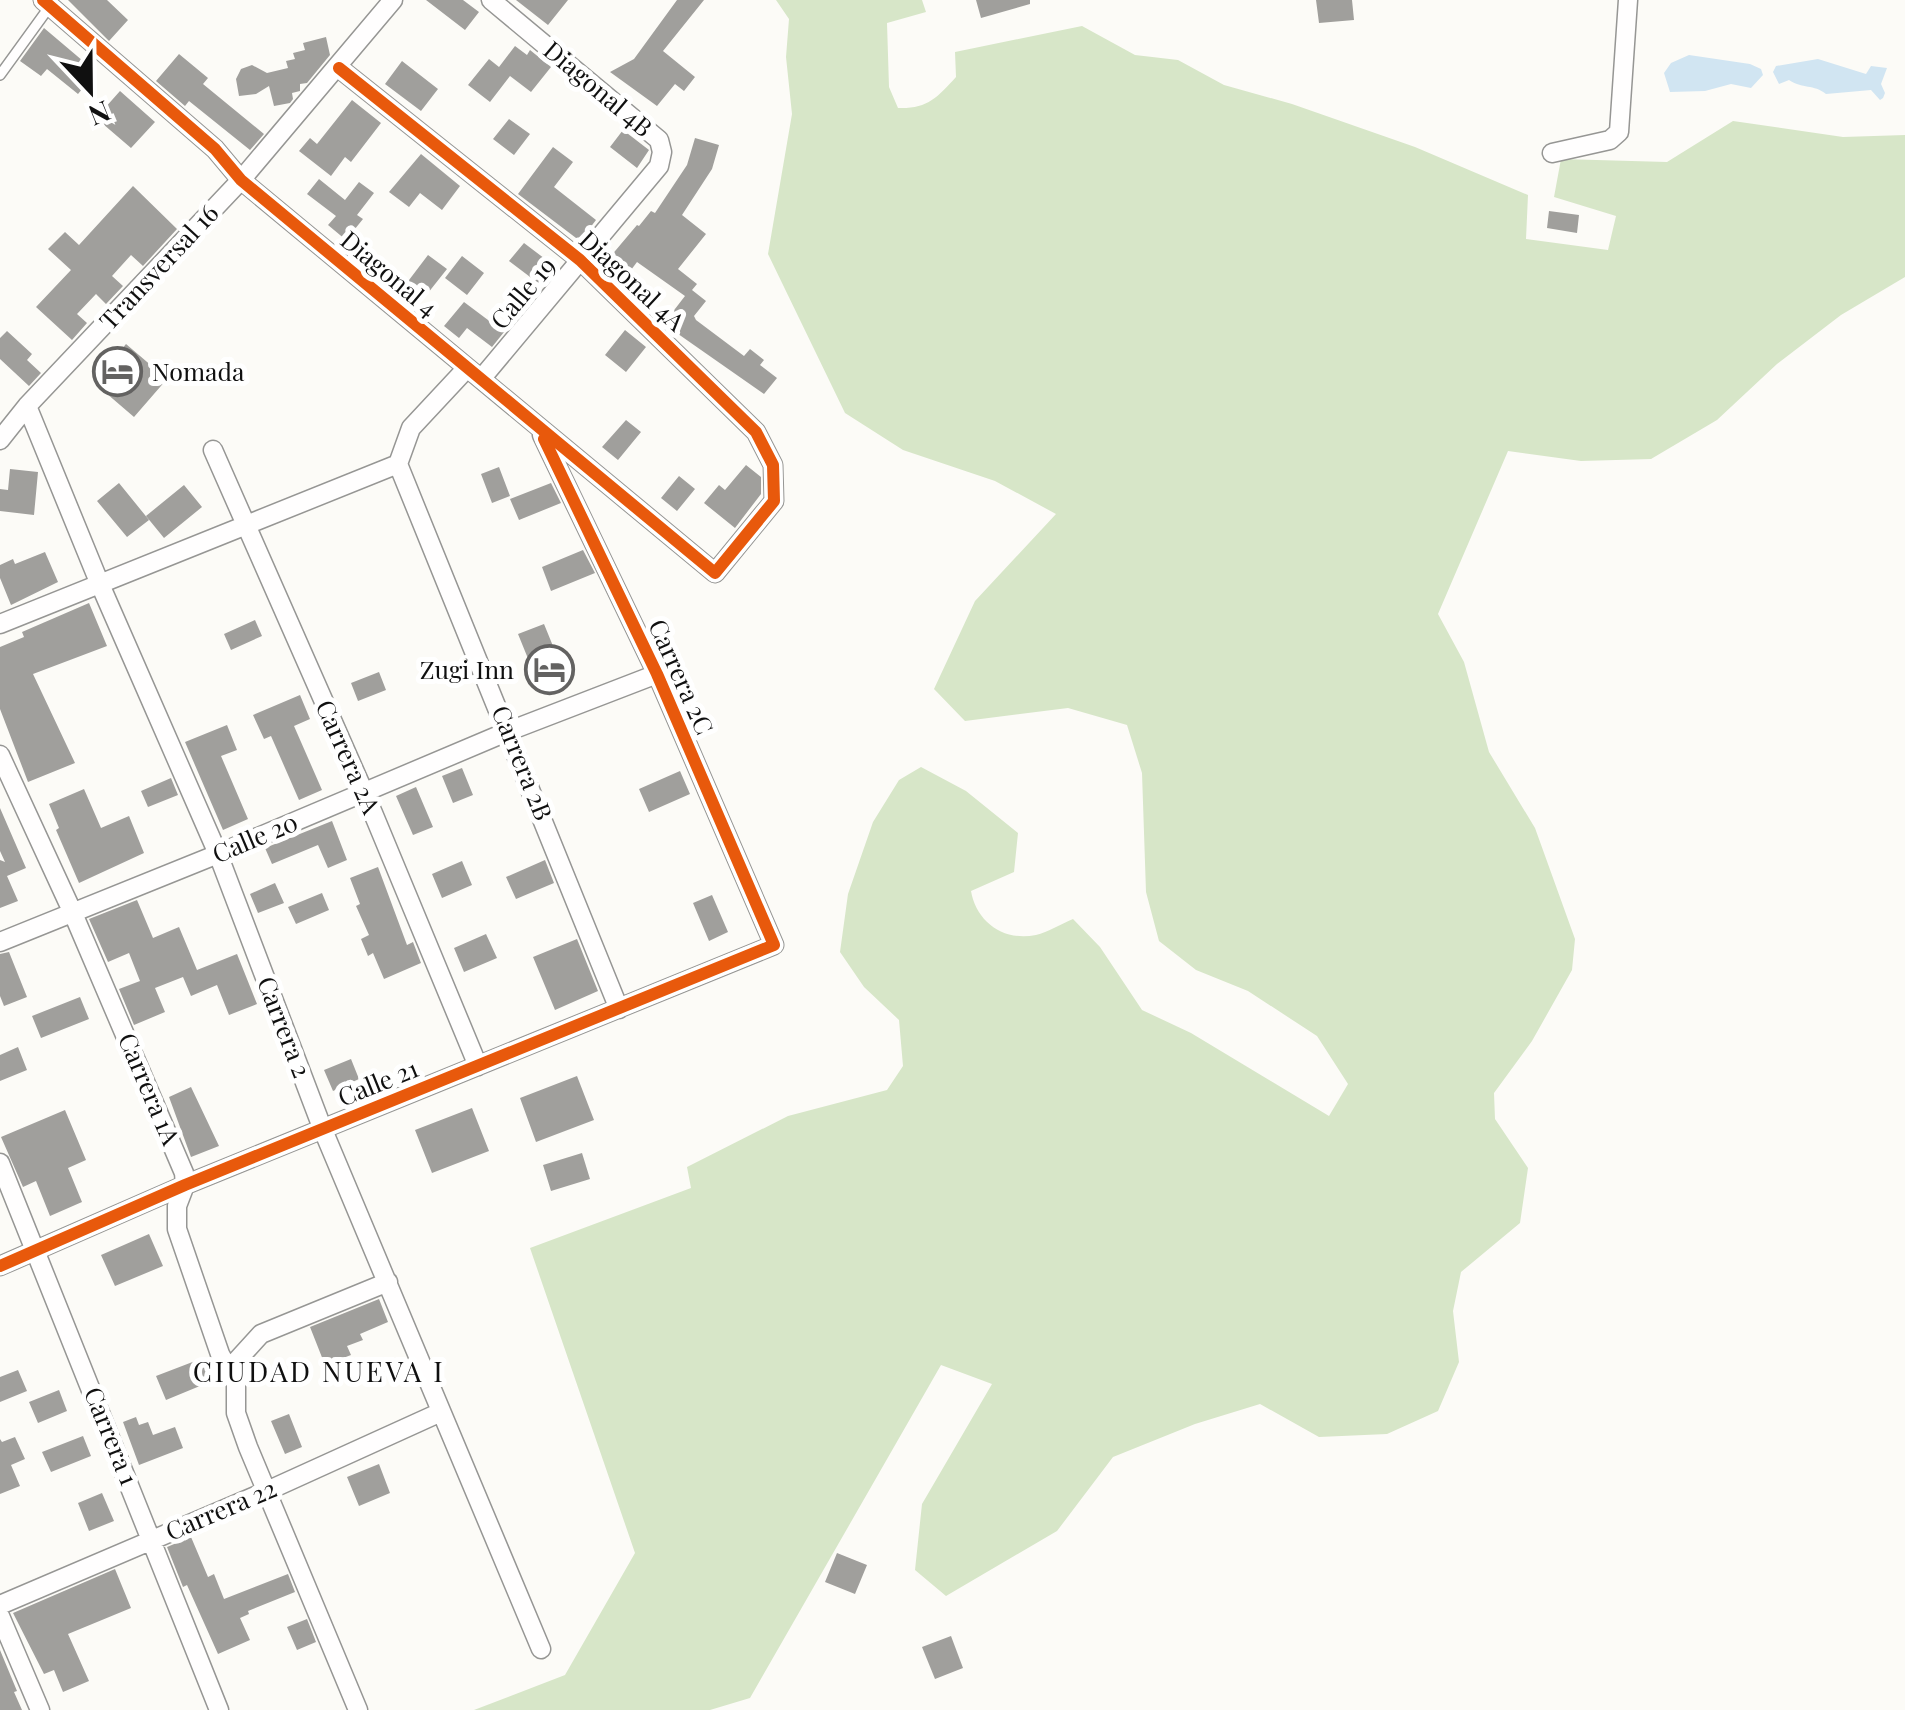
<svg xmlns="http://www.w3.org/2000/svg" width="1905" height="1710" font-family="'Playfair Display',serif">
<style>
.forest{fill:#d7e6c8}
.water{fill:#d1e5f2}
.building{fill:#a09f9c}
.lines{fill:none;stroke-linecap:round;stroke-linejoin:round}
.service-casing{stroke:#969694;stroke-width:12}
.minor-casing{stroke:#969694;stroke-width:21}
.service{stroke:#fffefe;stroke-width:9}
.minor{stroke:#fffefe;stroke-width:18}
.cycleway-casing{stroke:#fff;stroke-width:19}
.cycleway{stroke:#e8590c;stroke-width:12}
.labels{text-anchor:middle;stroke-width:10;stroke-linejoin:round;paint-order:stroke}
.street-label{font-size:25px;fill:#101010;stroke:#fff}
.poi-label{font-size:25px;fill:#101010;stroke:#fff;text-anchor:start}
.neighbourhood-label{font-size:28px;letter-spacing:2.5px;fill:#101010;stroke:#fff}
</style>
<rect width="100%" height="100%" fill="#fcfbf7"/>
<path class="forest" d="M776 0H922L926 12 887 23 889 87 898 108C927 109 937 98 956 77L955 52 1082 26 1135 55 1178 60 1224 85 1292 104 1415 147 1528 195 1526 239 1608 250 1616 216 1554 197 1561 159 1667 162 1733 121 1843 137 1905 135V277L1841 315 1777 364 1717 420 1651 459 1581 461 1508 451 1438 614 1464 662 1489 752 1535 828 1575 939 1572 970 1532 1041 1494 1093 1495 1119 1528 1168 1520 1223 1461 1272 1453 1311 1459 1362 1438 1411 1387 1434 1319 1437 1260 1404 1195 1424 1113 1457 1057 1531 946 1596 915 1570 922 1504 992 1384 941 1365 750 1698 710 1710H474L565 1675 635 1553 530 1248 691 1188 687 1167 788 1116 887 1090 903 1066 899 1020 864 987 840 952 848 894 873 822 899 780 921 767 966 791 1018 833 1014 872 971 891C976 921 1003 942 1036 935 1048 932 1061 924 1073 919L1100 947 1142 1010 1191 1033 1329 1116 1348 1084 1317 1036 1248 991 1196 970 1159 941 1146 892 1142 773 1127 725 1068 708 965 721 934 689 975 601 1056 514 995 481 903 450 845 413 768 254 792 114 786 57 789 19Z"/>
<path class="water" d="M1689 55 1750 64 1761 69 1763 75 1751 88 1731 84 1705 91 1670 92 1664 73 1671 63Z
M1818 59 1866 74 1871 66 1887 68 1881 84 1885 93 1883 98 1880 100 1871 90 1826 94C1814 84 1802 89 1789 80L1779 84 1773 72 1776 66Z"/>
<path class="building" d="M68 0H107L128 20 109 41Z
M426 0H463L479 12 465 30Z
M516 0H568L548 25Z
M677 0H704L663 51 695 77 684 91 675 84 657 106 610 72 634 59Z
M976 0H1030V4L981 18Z
M1316 0H1352L1354 20 1319 23Z
M44 28 96 72 78 94 47 69 41 76 20 61Z
M326 37 330 55 307 83 300 84V91L292 93 293 99 290 103 274 106 269 86 256 94 239 96 236 79 241 69 252 65 267 73 288 68 286 61 295 59 293 53 305 50 303 43Z
M515 46 527 55 530 50 551 67 531 92 510 76 490 102 468 85 489 59 499 67Z
M179 54 208 78 203 84 264 134 250 150 189 101 185 106 156 81Z
M402 61 438 89 421 111 385 84Z
M120 91 155 122 131 148 96 118Z
M352 100 381 123 351 162 345 157 331 176 299 151 310 138 317 144Z
M509 119 530 134 514 155 493 139Z
M623 130 649 150 637 168 610 147Z
M695 138 719 145 712 169 682 215 706 234 678 269 697 284 692 290 706 301 694 316 696 320 744 356 750 349 764 360 760 365 777 378 764 394 671 329 675 324 668 318 685 296 637 262 625 278 605 263 637 225 639 226 651 211 655 213 687 165Z
M553 147 573 162 554 187 596 220 580 241 518 194Z
M421 154 460 186 442 210 420 193 409 207 389 192Z
M319 179 345 200 359 182 374 193 357 215 363 219 346 240 328 225 336 216 307 194Z
M133 186 177 229 143 266 131 255 112 276 123 286 106 304 96 294 77 314 87 323 72 340 36 307 71 270 48 249 65 232 79 245Z
M1549 211 1579 215 1577 233 1547 228Z
M524 243 557 268 542 286 509 261Z
M428 255 447 269 424 298 406 284Z
M462 256 484 273 467 295 445 278Z
M464 302 504 332 492 347 467 328 459 338 444 326Z
M625 330 646 347 626 372 605 355Z
M7 331 32 354 27 360 41 373 29 386 0 359V338Z
M126 344 167 379 134 417 106 393 120 377 108 366Z
M626 420 641 432 618 460 602 447Z
M746 465 761 477V494L735 528 704 503 719 485 725 490Z
M499 467 510 496 492 503 481 474Z
M10 469 38 472 34 515 0 511V489L8 490Z
M679 476 695 489 677 511 661 498Z
M119 483 149 520 127 537 97 501Z
M551 483 561 503 519 520 510 499Z
M184 485 202 507 164 538 146 516Z
M583 550 595 573 551 591 542 567Z
M45 552 58 582 11 605 0 578V565L13 559 15 564Z
M89 603 107 646 33 674 75 763 28 782 0 709V647L24 637 22 632Z
M255 620 262 636 231 650 224 634Z
M544 624 566 678 540 688 518 634Z
M379 672 386 690 358 701 351 683Z
M300 695 310 719 294 726 322 790 299 800 271 736 264 739 253 715Z
M227 725 237 750 221 756 248 819 223 830 185 742Z
M462 768 473 795 453 803 442 776Z
M680 771 690 794 649 812 639 789Z
M171 778 178 795 148 807 141 791Z
M416 787 433 827 413 835 396 796Z
M84 789 101 828 129 816 144 853 79 883 56 830 59 828 49 804Z
M0 808 26 868 7 876 18 901 0 908V860L5 862 0 851Z
M332 821 347 860 328 868 318 845 272 864 265 848Z
M545 860 554 883 516 899 506 877Z
M462 861 472 885 442 898 432 874Z
M378 867 407 945 413 942 421 963 384 979 373 953 368 956 361 939 369 935 356 906 360 904 350 878Z
M275 883 284 903 258 913 250 894Z
M322 893 329 910 296 924 288 907Z
M712 895 728 932 709 941 693 903Z
M137 900 153 938 179 927 197 970 237 954 257 1004 229 1015 217 985 191 996 183 977 155 988 165 1012 134 1025 119 989 140 981 129 953 108 962 89 919Z
M486 934 497 958 464 972 454 948Z
M577 939 598 991 555 1010 533 957Z
M9 952 27 997 4 1006 0 996V954Z
M80 997 89 1019 41 1038 32 1016Z
M18 1047 27 1070 0 1081V1055Z
M351 1059 359 1079 333 1091 324 1070Z
M577 1076 594 1120 536 1142 520 1098Z
M191 1087 219 1146 191 1157 169 1097Z
M472 1108 489 1151 432 1173 415 1130Z
M65 1110 86 1160 68 1168 82 1202 50 1216 36 1181 23 1187 1 1137Z
M582 1153 590 1179 551 1191 543 1165Z
M149 1234 163 1266 115 1286 101 1255Z
M379 1299 388 1322 360 1334 363 1340 347 1346 351 1355 325 1365 310 1327Z
M203 1358 212 1381 166 1400 156 1376Z
M18 1370 27 1391 0 1402V1377Z
M59 1390 67 1411 38 1423 29 1402Z
M289 1414 302 1447 285 1454 271 1421Z
M136 1417 139 1425 148 1422 153 1435 175 1427 183 1448 139 1465 123 1422Z
M83 1436 91 1456 51 1472 42 1452Z
M15 1437 25 1459 11 1465 20 1486 0 1494V1439L2 1442Z
M379 1464 390 1493 359 1506 347 1477Z
M102 1493 114 1521 89 1531 78 1503Z
M191 1537 208 1577 214 1574 224 1599 288 1574 295 1592 248 1611 249 1614 240 1618 250 1640 218 1654 187 1585 183 1587 167 1547Z
M837 1553 867 1565 855 1594 825 1582Z
M115 1569 131 1608 68 1634 89 1681 63 1692 54 1670 44 1674 13 1613Z
M307 1619 316 1642 297 1650 287 1627Z
M951 1636 963 1668 935 1679 922 1647Z
M0 1650 17 1691 14 1692 22 1710H0Z"/>
<g class="lines">
<defs>
<path id="service" d="M0 75 50 6"/>
<path id="minor" d="M43 0 215 149 241 180 715 573 774 501 773 465 756 432 580 260 339 68
M1552 153 1610 140 1619 132 1628 0
M481 379 659 166 662 152 659 140 491 0
M27 406 99 582 218 854 323 1130 541 1649
M0 440 27 406 241 180 393 0
M213 450 373 813 478 1066
M398 464 619 1009
M0 624 398 464 411 428 467 368
M0 755 72 911 184 1173 185 1185 177 1206V1229L220 1354 236 1383V1413L248 1447 358 1710
M0 942 218 854 509 731 657 674
M0 1163 219 1710
M0 1266 185 1185 774 945 657 674 542 435
M230 1368 261 1334 388 1282
M0 1605 267 1491 441 1412
M0 1616 40 1710"/>
</defs>
<use href="#service" class="service-casing"/>
<use href="#minor" class="minor-casing"/>
<use href="#service" class="service"/>
<use href="#minor" class="minor"/>
<defs>
<path id="cycleway" d="M43 0 215 149 241 180 715 573 774 501 773 465 756 432 580 260 339 68
M0 1266 185 1185 774 945 657 674 544 439"/>
</defs>
<use href="#cycleway" class="cycleway-casing"/>
<use href="#cycleway" class="cycleway"/>
</g>
<defs>
<symbol id="hotel-ring" viewBox="-11 -11 22 22"><circle r="9.5" fill="#fff" stroke="#636261" stroke-width="1.5"/><path d="M-6-4.5h1.5V1H6V5H4.5V3h-9V5H-6ZM-4 0a1.8 1.8 0 1 1 3.6 0ZM.5 0V-2.5h3Q6-2.5 6 0Z" fill="#636261"/></symbol>
</defs>
<g fill-rule="evenodd">
<use href="#hotel-ring" x="90" y="344" width="55" height="55"/>
<use href="#hotel-ring" x="522" y="642" width="55" height="55"/>
</g>
<g class="labels">
<g class="street-label">
<text transform="translate(598 89) rotate(40)" y="9">Diagonal 4B</text>
<text transform="translate(159 267) rotate(-47)" y="9">Transversal 16</text>
<text transform="translate(389 274) rotate(40)" y="9">Diagonal 4</text>
<text transform="translate(632 281) rotate(43)" y="9">Diagonal 4A</text>
<text transform="translate(523 293) rotate(-50)" y="9">Calle 19</text>
<text transform="translate(681 677) rotate(66)" y="9">Carrera 2C</text>
<text transform="translate(348 757) rotate(66)" y="9">Carrera 2A</text>
<text transform="translate(522 763) rotate(68)" y="9">Carrera 2B</text>
<text transform="translate(255 838) rotate(-23)" y="9">Calle 20</text>
<text transform="translate(284 1027) rotate(69)" y="9">Carrera 2</text>
<text transform="translate(378 1083) rotate(-22)" y="9">Calle 21</text>
<text transform="translate(149 1089) rotate(67)" y="9">Carrera 1A</text>
<text transform="translate(111 1436) rotate(68)" y="9">Carrera 1</text>
<text transform="translate(221 1510) rotate(-23)" y="9">Carrera 22</text>
</g>
<g class="poi-label">
<text x="152" y="381">Nomada</text>
<text x="514" y="679" text-anchor="end">Zugi Inn</text>
</g>
<g class="neighbourhood-label">
<text x="319" y="1382">CIUDAD NUEVA I</text>
</g>
</g>
<g transform="translate(90 90) rotate(158)" stroke="#ffffff" stroke-width="8" paint-order="stroke">
<path d="M0-8L18 38L0 25L-18 38Z" fill="#101010"/>
<text y="-15" font-size="28" font-weight="bold" text-anchor="middle" fill="#101010">N</text>
</g>
</svg>
